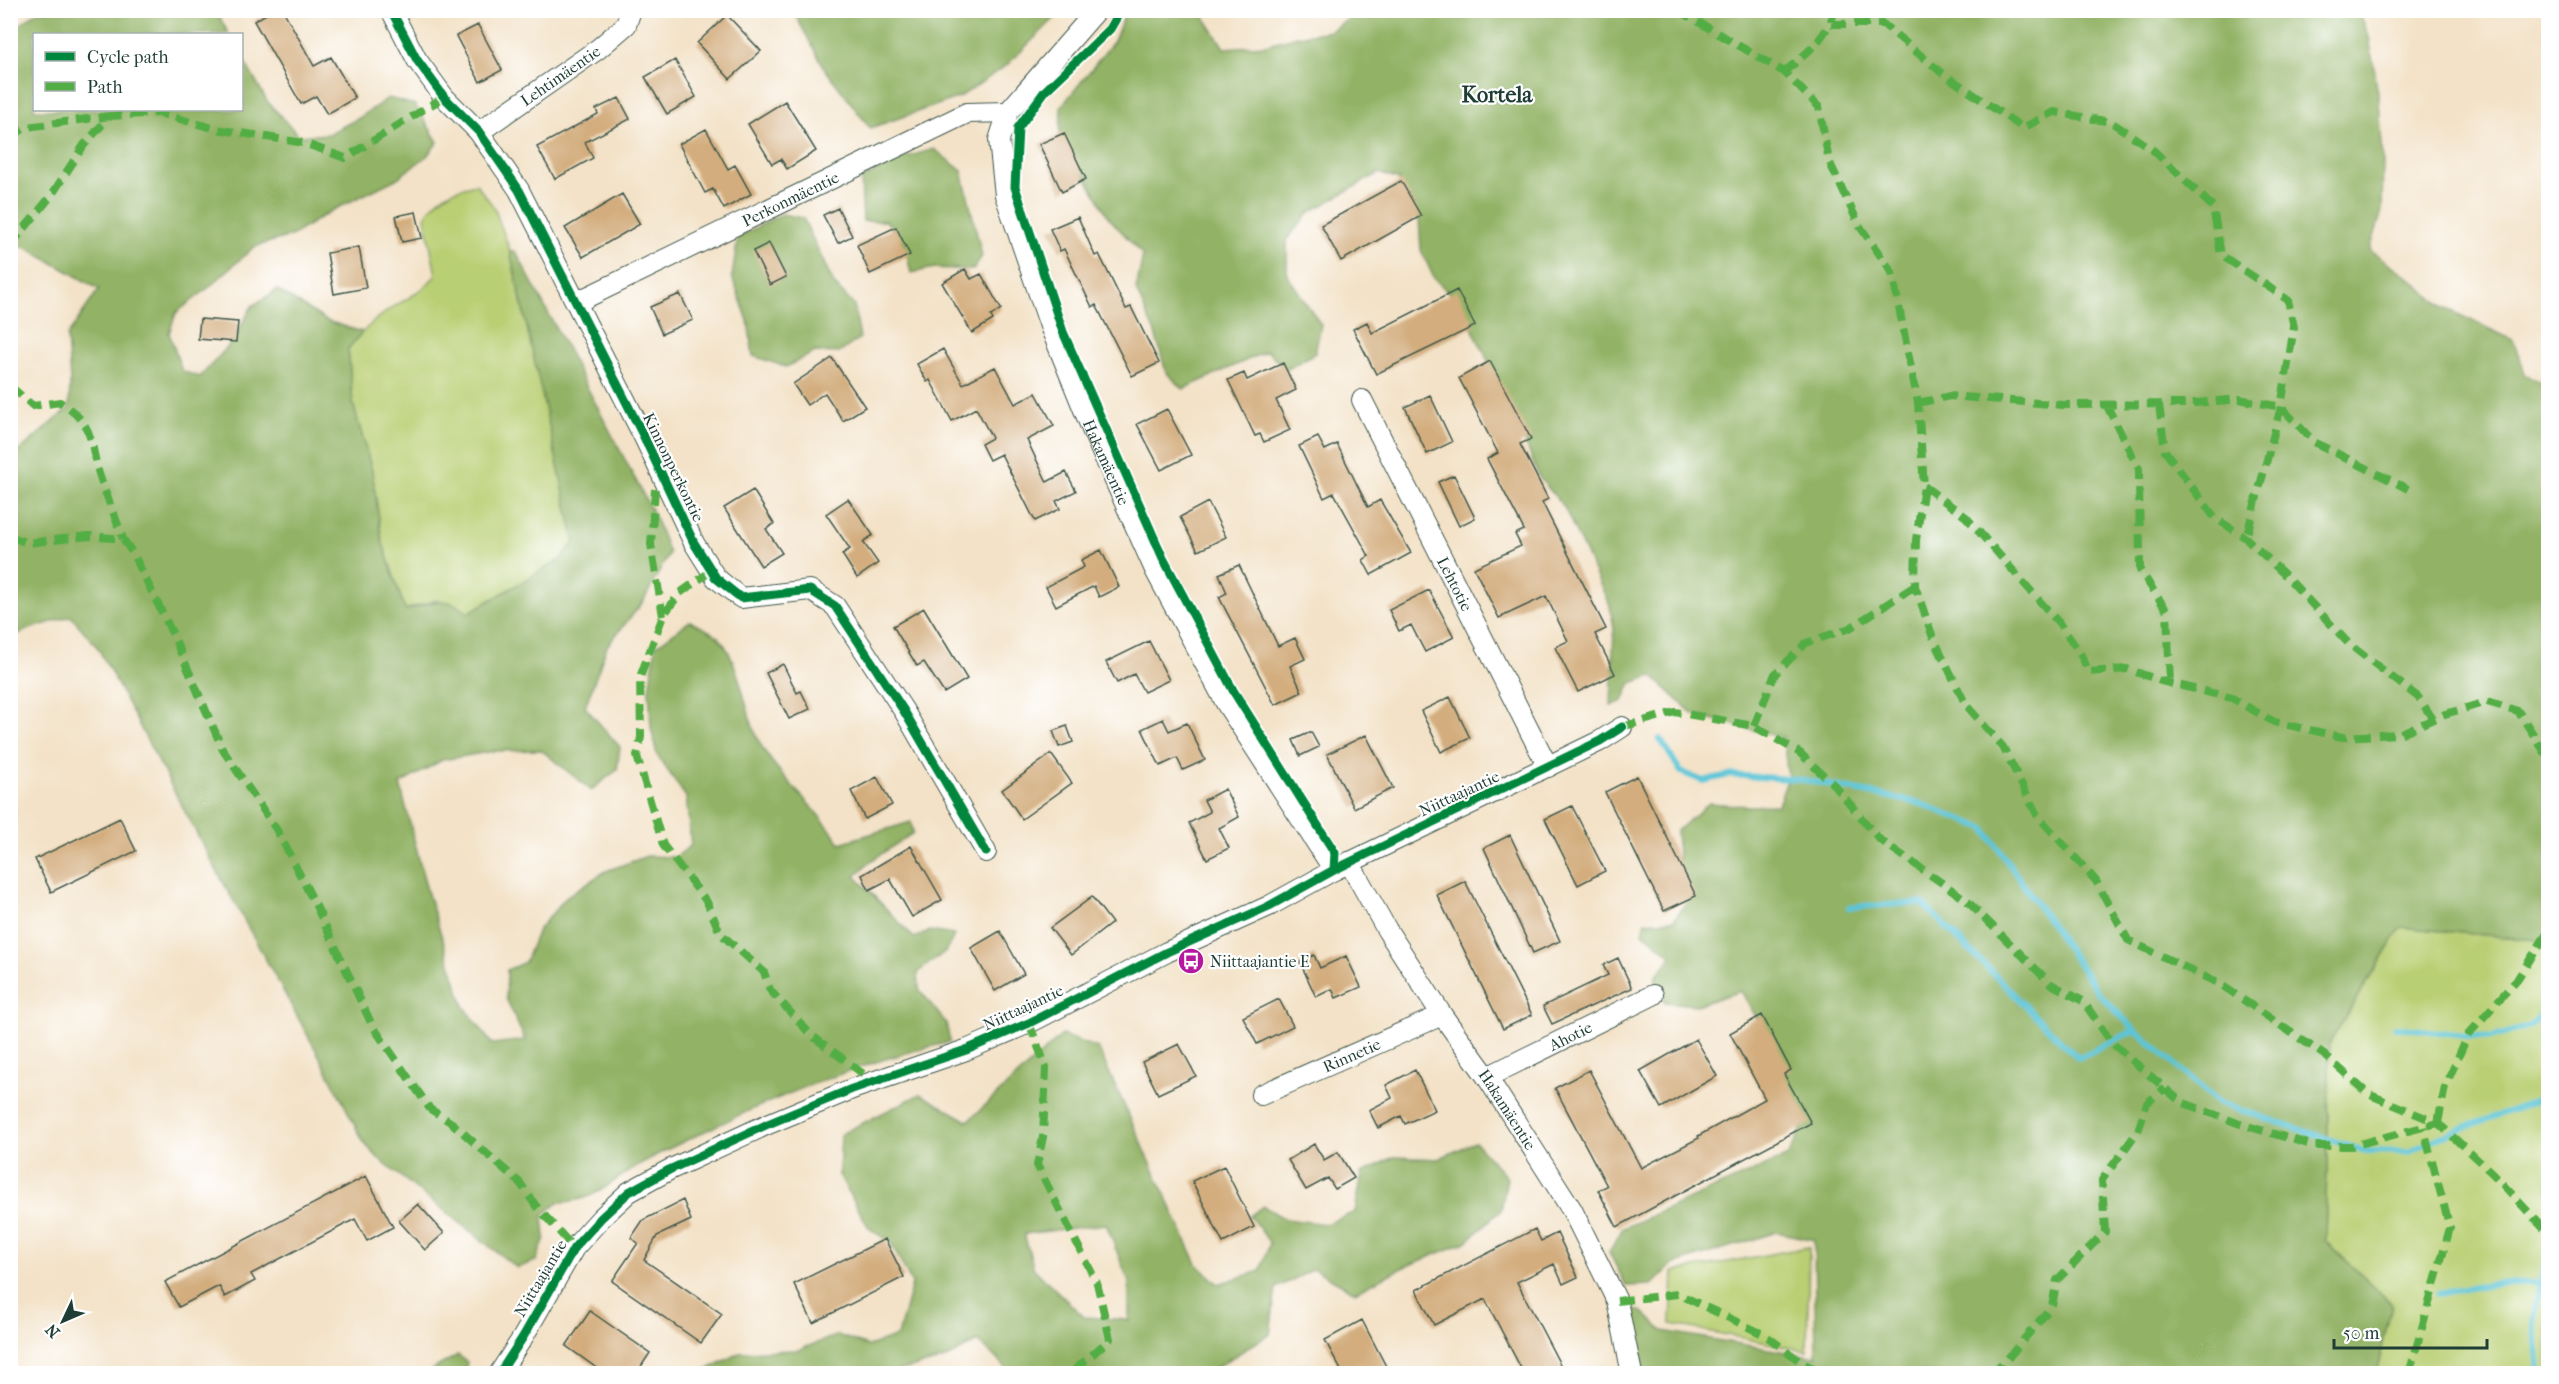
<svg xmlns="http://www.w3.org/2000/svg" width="2559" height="1384" font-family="'IM FELL French Canon',serif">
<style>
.green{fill:#b9cf73;stroke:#6c8654;stroke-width:1.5}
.forest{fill:#92b265;stroke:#58784c;stroke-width:1.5;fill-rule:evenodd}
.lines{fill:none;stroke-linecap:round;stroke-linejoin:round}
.stream{stroke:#5cc5d7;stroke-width:6}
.building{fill:#d3ad7e}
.street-casing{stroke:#3f564a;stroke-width:22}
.street{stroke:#fff;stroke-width:20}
.quiet{stroke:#52ad45;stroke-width:8;stroke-dasharray:15 8;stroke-linecap:butt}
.cycleway-casing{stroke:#fff;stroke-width:13}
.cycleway{stroke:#00873e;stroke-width:9}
.labels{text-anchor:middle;stroke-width:4.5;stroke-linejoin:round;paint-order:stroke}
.street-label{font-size:16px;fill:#1f3d34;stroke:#fff}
.poi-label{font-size:16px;fill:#1f3d34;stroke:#fff;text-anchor:start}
.district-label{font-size:22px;font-weight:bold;fill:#1f3d34;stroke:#fff}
</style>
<rect width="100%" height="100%" fill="#fff"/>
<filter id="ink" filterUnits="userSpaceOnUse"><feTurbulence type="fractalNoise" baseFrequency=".0167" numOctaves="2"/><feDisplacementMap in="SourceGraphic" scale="12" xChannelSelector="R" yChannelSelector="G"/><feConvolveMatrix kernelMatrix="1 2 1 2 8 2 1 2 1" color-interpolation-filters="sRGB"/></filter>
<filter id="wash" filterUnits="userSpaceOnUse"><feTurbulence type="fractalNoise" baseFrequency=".008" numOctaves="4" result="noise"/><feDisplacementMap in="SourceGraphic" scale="24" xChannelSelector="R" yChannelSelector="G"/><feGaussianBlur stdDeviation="1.35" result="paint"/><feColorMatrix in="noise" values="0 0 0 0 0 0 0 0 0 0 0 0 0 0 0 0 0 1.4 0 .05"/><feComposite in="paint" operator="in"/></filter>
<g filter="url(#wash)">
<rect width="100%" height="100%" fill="#f3e2c7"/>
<path class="green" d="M476 184 494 207 510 251 575 542 560 560 468 613 435 600 405 610 382 541 372 471 353 404 348 349C359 335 371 322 386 312 407 297 419 296 436 275L425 217C437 196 453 189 476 184Z
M2401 927 2548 941V1373H2376L2392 1304 2325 1241 2330 1042Z
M1809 1247 1807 1351 1671 1324 1673 1272Z"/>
<path class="forest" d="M1362 10H1777L1785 15 1792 10 2359 11 2369 37 2379 101 2383 160 2382 211 2370 250 2406 275 2443 307 2513 340 2526 376 2548 385V941L2401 927 2330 1042 2325 1241 2392 1304 2376 1373H1643V1365L1631 1309 1643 1312 1663 1331 1816 1357 1814 1240 1777 1232 1672 1265 1652 1285 1626 1286 1609 1252 1623 1228 1788 1156 1807 1118 1785 1088 1776 1051 1741 991 1697 1005 1665 1002 1655 978 1672 956 1643 932 1645 922 1674 920 1688 900 1679 869 1676 831 1709 803 1748 806 1778 805 1788 778 1783 738 1693 714 1652 676 1631 683 1623 701 1611 706 1614 628 1610 606 1564 507 1539 477 1516 419 1461 305 1434 278 1421 250 1419 219 1399 180 1379 173 1310 212 1287 239V275L1321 325 1315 353 1286 370 1267 351 1183 389 1166 372 1155 333 1136 290 1143 255 1109 218 1087 179 1060 140 1061 107 1114 41 1126 11H1200L1224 48 1265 45 1298 36 1330 31Z
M38 11H216L229 34H34V110H242V57L267 101 299 136 328 134 359 118 388 98 415 105 438 142 427 156 396 179 329 212 293 235 254 247 207 289 176 313 169 333 182 371 200 377 233 341 252 306 277 290 327 321 362 332 348 349 353 404 372 471 382 541 405 610C432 604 443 592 468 613L560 560 575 542 510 251 516 252 654 515 669 553 643 602 607 646 585 707 620 747 617 770 591 790 541 750 494 751 442 760 400 784 427 891 464 1006 492 1044 525 1040 506 998 507 970 525 962 538 930 567 896 606 871 647 856 676 857 691 845 686 797 657 755 651 728 649 689 656 646 690 621C699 626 715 632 721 640 745 672 743 721 767 755 789 786 818 810 840 843L911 822 913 833 871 861 855 876 914 938 930 931 954 935 947 950 918 972 919 989 946 1023 950 1042C859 1062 773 1098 689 1139 672 1147 656 1155 640 1164 613 1180 593 1203 559 1202L543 1215 545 1238 536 1261 517 1268 381 1161 364 1143 323 1063 207 853 98 648 71 616 26 630 11 638V453L20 450 69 408 70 381 67 336 99 289 25 247 11 248V32Z
M793 11H1062L1007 65 960 97 870 128 825 69Z
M934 149 962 171 982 256 973 270 934 268 911 273 904 242 886 221H863L861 179 900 159Z
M782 214 803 218 834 284 854 305 860 338 839 353 815 352 786 367 753 356 748 320 732 277 738 237Z
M1062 1035 1098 1048 1197 1264 1218 1284 1260 1271 1270 1243 1250 1216 1263 1206 1285 1219 1326 1224 1355 1212 1362 1173 1394 1157 1438 1159 1475 1142 1507 1178 1501 1210 1466 1242 1402 1268 1355 1292 1314 1269 1276 1288 1270 1334 1207 1373H1007L1008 1370 978 1341 945 1359 890 1373H701L741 1352 798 1350 838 1335 868 1346 898 1336 912 1284 891 1243 869 1228 839 1175 841 1134 920 1094 968 1121ZM1106 1224 1129 1282V1320L1084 1317 1034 1269 1024 1234Z
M458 1355 467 1362 465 1373H426Z"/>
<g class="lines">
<path class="stream" d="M1660 739 1681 772 1703 781 1729 775 1805 780 1919 803 1984 828 2100 995 2135 1030 2219 1103 2365 1151 2408 1152 2449 1133 2548 1097
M1849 907 1922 903 2078 1058 2135 1030
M2395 1027 2491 1038 2533 1025 2548 1004
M2438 1294 2490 1284 2540 1282
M2539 1374 2534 1318 2540 1282 2548 1252"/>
</g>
<g id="blocks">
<path class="building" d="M273 10H283L314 66 331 57 355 98 327 114 316 96 301 104 254 21Z
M727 15 761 51 730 79 697 43Z
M478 25 502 70 480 82 456 36Z
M675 60 696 97 667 114 645 77Z
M619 98 630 119 585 142 593 158 555 179 537 147 598 114 596 109Z
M785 101 816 151 787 169 781 159 772 164 748 124Z
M706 129 728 169 735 165 751 194 724 209 713 189 705 193 679 144Z
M1064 133 1086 179 1062 192 1039 144Z
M1401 181 1421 216 1341 261 1321 225Z
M622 194 640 224 583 257 565 228Z
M838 208 852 236 838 243 823 215Z
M416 212 422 238 402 242 396 216Z
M1078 217 1095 256 1099 254 1126 309 1131 307 1159 363 1132 376 1096 305 1092 307 1064 249 1060 251 1050 229Z
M896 227 910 255 870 274 857 245Z
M769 243 786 277 770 285 753 251Z
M359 247 366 288 334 294 327 253Z
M965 269 971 279 981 274 1001 309 991 316 993 320 972 333 942 283Z
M1457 290 1475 326 1376 374 1353 329 1367 322 1372 333Z
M680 294 693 320 662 334 650 307Z
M200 319 238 322 236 342 198 339Z
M943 349 963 384 995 367 1015 404 1036 393 1054 426 1027 440 1047 482 1066 472 1076 491 1056 501 1060 509 1035 521 1001 454 989 460 981 444 992 438 976 408 952 421 930 380 927 382 917 364Z
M832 358 865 407 843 421 825 393 807 405 793 384Z
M1490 361 1531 439 1520 444 1548 499 1542 502 1606 629 1595 634 1615 674 1578 692 1555 647 1568 641 1546 596 1499 618 1474 568 1521 546 1515 534 1524 530 1487 459 1498 453 1459 378Z
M1283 363 1296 390 1276 400 1290 430 1264 442 1260 434 1255 436 1228 380 1244 373 1247 380Z
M1430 395 1452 442 1427 454 1405 407Z
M1167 409 1191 455 1161 470 1137 424Z
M1318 437 1325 450 1337 444 1368 507 1380 500 1411 553 1371 575 1363 560 1369 556 1334 493 1324 498 1299 446Z
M1454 475 1475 518 1459 526 1438 482Z
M753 490 774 524 766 529 782 553 761 566 724 508Z
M848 499 873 535 863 542 878 563 857 578 842 554 850 549 826 514Z
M1208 502 1226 537 1198 551 1180 517Z
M1101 550 1119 587 1099 597 1094 586 1056 606 1046 587 1084 567 1081 560Z
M1239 565 1278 646 1295 638 1305 659 1290 666 1302 692 1275 705 1219 597 1227 593 1219 574Z
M1429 590 1454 637 1425 652 1411 625 1399 631 1389 610Z
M924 608 967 679 944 693 924 662 917 666 893 626Z
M1149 641 1169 680 1144 692 1134 674 1117 683 1106 662Z
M783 664 797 693 801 691 810 709 789 719 766 673Z
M1450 697 1470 738 1441 752 1421 711Z
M1163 719 1169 731 1187 723 1205 760 1183 770 1177 758 1160 766 1142 729Z
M1067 726 1073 742 1059 747 1053 731Z
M1311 732 1319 747 1300 756 1293 740Z
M1366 735 1393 788 1354 808 1327 754Z
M1051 754 1072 783 1022 819 1002 790Z
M1637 776 1696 896 1664 911 1605 792Z
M877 777 892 805 865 819 851 791Z
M1225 789 1239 817 1219 828 1229 848 1207 859 1189 823 1210 812 1204 800Z
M1572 806 1605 871 1578 885 1545 819Z
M120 818 136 851 51 892 35 859Z
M1510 835 1560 941 1533 953 1484 848Z
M911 846 942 900 912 917 890 879 869 890 862 875Z
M1465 881 1532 1015 1503 1029 1437 895Z
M1092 897 1112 923 1071 955 1050 928Z
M1000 931 1024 974 995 991 971 948Z
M1314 955 1320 968 1346 956 1361 987 1336 998 1332 989 1316 997 1300 962Z
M1618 958 1632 988 1552 1024 1543 1006 1608 975 1603 965Z
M1279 999 1293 1026 1257 1044 1243 1017Z
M1762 1015 1791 1070 1784 1074 1811 1123 1617 1227 1598 1190 1607 1186 1555 1088 1589 1070 1641 1168 1699 1138 1698 1136 1765 1099 1730 1033Z
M1696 1039 1717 1076 1661 1108 1640 1071Z
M1179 1044 1196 1076 1158 1094 1142 1062Z
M1415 1070 1435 1110 1405 1124 1401 1116 1378 1128 1369 1110 1392 1098 1386 1085Z
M1314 1144 1324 1160 1338 1152 1354 1178 1335 1189 1328 1178 1306 1190 1288 1160Z
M1224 1166 1254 1227 1223 1243 1192 1181Z
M366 1176 393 1227 367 1241 355 1219 251 1274 255 1281 225 1297 219 1286 179 1307 165 1282Z
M683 1200 691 1220 657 1236 644 1260 722 1314 701 1343 612 1281 638 1243 631 1238 643 1220Z
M418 1204 444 1233 425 1250 399 1221Z
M1535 1229 1541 1241 1557 1233 1578 1277 1563 1284 1554 1264 1517 1282 1565 1374H1524L1485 1299 1434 1325 1416 1290Z
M885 1239 904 1277 813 1323 794 1284Z
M590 1311 650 1353 636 1374H605L566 1346Z
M1362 1320 1390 1374H1343L1325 1340Z"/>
</g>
</g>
<g filter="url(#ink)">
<use href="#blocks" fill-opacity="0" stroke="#3f564a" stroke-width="1.5"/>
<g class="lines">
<defs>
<g id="street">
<path d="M391 10 417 60 444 97 479 132 519 190 645 439 694 543 716 578 741 598 810 590 835 606 904 711 986 852"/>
<path id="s1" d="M1097 10 1008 112 999 140 1005 195 1050 326 1093 432 1155 570 1226 703 1334 870"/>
<path id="s2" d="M479 132 598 49 626 25 631 10"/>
<path id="s3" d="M577 302 967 113 1008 112"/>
<path id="s4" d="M1362 400 1548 767"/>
<path id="s5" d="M1349 862 1387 930 1442 1015 1487 1077 1572 1210 1617 1301 1632 1374"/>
<path id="s6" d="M1487 1077 1653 995"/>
<path id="s7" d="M1261 1095 1442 1015"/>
<path d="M499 1374 523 1337 574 1248 601 1218 629 1192 669 1170 768 1124 852 1089 966 1050 1029 1023 1167 952 1269 906 1334 870 1600 741 1622 727"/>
</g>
</defs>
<use href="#street" class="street-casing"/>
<use href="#street" class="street"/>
<path class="quiet" d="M1678 10 1784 72 1819 107 1829 161 1859 225 1892 272 1918 403 1924 486 1916 540 1915 586 1932 635 1966 705 2003 747 2037 815 2096 881 2128 940 2220 984 2327 1057 2368 1094 2438 1123 2493 1174 2548 1233
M1831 24H1883L1942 73 2023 128 2054 112 2111 122 2153 150 2213 207 2221 255 2288 300 2294 327 2281 407 2246 538
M1784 72C1806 54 1826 39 1835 10
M10 137 27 127 110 116
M10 246 51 196 84 145 110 116 159 113 216 129 304 143 345 158 444 97
M10 386 33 406 60 402C97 427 88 440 100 477 107 498 116 518 123 539
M1918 403 1950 396 2063 405 2185 404 2239 399 2281 407 2314 442 2408 489
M2106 404 2139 469 2140 570 2167 611 2170 683
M2159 404 2165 451 2215 518 2246 538 2287 577 2350 645 2418 697 2433 719
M1924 486 1966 517 2059 623 2080 653 2089 672 2127 669 2161 681 2232 698 2274 722 2342 737 2399 734 2445 714 2487 702 2518 711 2548 757
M655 489 651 544 663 616
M10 536 27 543 89 536 123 539 134 555 174 637 223 750 278 832 317 908 372 1025 430 1109 452 1123 520 1183 536 1206 574 1248
M711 571 680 593 663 616 640 677 641 737 637 756 663 845 707 902 720 933 764 972 770 990 811 1035 874 1082
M1754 726 1775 674 1806 643 1850 628 1915 586
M1622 727 1675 712 1754 726 1800 753 1835 786 1879 839 1965 899 2051 984 2083 1001 2112 1043 2181 1102 2240 1124 2315 1146H2352L2438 1123
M1029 1023 1046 1067 1043 1137 1037 1165 1097 1283 1110 1339 1070 1374
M2438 1123 2445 1087 2468 1035 2518 978 2548 932
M1617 1301 1678 1294 1765 1335 1801 1362 1825 1374
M1991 1374 2009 1357 2052 1306 2057 1280 2105 1232 2102 1180 2138 1131 2147 1103 2165 1088
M2409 1374 2450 1228 2423 1127"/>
<defs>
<path id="cycleway" d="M391 10 417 60 444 97 479 132 519 190 645 439 694 543 716 578 741 598 810 590 835 606 904 711 986 852
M1121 10 1110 29 1045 91 1018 128 1015 187 1063 332 1163 558 1234 692 1335 853 1334 870
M499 1374 523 1337 574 1248 601 1218 629 1192 669 1170 768 1124 852 1089 966 1050 1029 1023 1167 952 1269 906 1334 870 1600 741 1622 727"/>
</defs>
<use href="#cycleway" class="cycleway-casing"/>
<use href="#cycleway" class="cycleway"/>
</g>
</g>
<defs>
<symbol id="bus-disc" viewBox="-11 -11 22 22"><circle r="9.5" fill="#b5179e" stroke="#fff"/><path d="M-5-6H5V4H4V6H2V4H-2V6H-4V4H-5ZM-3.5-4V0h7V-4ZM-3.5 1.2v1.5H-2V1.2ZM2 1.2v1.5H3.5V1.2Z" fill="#fff"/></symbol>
</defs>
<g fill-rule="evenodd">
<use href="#bus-disc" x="1176" y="946" width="30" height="30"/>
</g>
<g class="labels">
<g class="street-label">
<text dy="6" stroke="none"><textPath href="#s2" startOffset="99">Lehtimäentie</textPath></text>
<text dy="6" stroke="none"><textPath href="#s3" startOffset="237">Perkonmäentie</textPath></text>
<text dy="6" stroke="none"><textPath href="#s1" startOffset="506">Hakamäentie</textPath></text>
<text transform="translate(674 467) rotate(64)" y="6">Kinnonperkontie</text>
<text dy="6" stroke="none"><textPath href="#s4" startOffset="206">Lehtotie</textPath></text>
<text transform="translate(1459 793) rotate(-25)" y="6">Niittaajantie</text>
<text transform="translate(1023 1007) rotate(-25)" y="6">Niittaajantie</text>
<text dy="6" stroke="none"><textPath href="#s6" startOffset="93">Ahotie</textPath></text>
<text dy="6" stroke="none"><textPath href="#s7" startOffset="99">Rinnetie</textPath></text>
<text dy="6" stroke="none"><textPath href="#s5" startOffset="294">Hakamäentie</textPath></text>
<text transform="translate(540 1278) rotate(-59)" y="6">Niittaajantie</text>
</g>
<g class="poi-label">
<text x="1210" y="967">Niittaajantie E</text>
</g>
<g class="district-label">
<text x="1497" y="102">Kortela</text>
</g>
</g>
<rect width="2559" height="1384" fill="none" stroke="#fff" stroke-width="36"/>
<rect x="33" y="33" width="210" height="78" fill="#ffffff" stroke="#a5b1ae" stroke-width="1.5"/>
<rect x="45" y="52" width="30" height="9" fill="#00873e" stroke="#a5b1ae" stroke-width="1.5"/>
<text x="87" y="63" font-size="18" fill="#1f3d34">Cycle path</text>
<rect x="45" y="82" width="30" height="9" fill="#52ad45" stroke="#a5b1ae" stroke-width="1.5"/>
<text x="87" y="93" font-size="18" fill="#1f3d34">Path</text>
<g transform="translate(63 1321) rotate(226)" stroke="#ffffff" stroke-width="4.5" paint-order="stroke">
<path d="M0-4.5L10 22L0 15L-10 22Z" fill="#1f3d34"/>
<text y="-9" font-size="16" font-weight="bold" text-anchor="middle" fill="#1f3d34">N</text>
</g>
<path d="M2334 1339v9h153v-9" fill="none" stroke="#1f3d34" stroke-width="3"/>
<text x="2343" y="1339" font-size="18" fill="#1f3d34" stroke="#ffffff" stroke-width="4.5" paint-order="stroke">50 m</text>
</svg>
